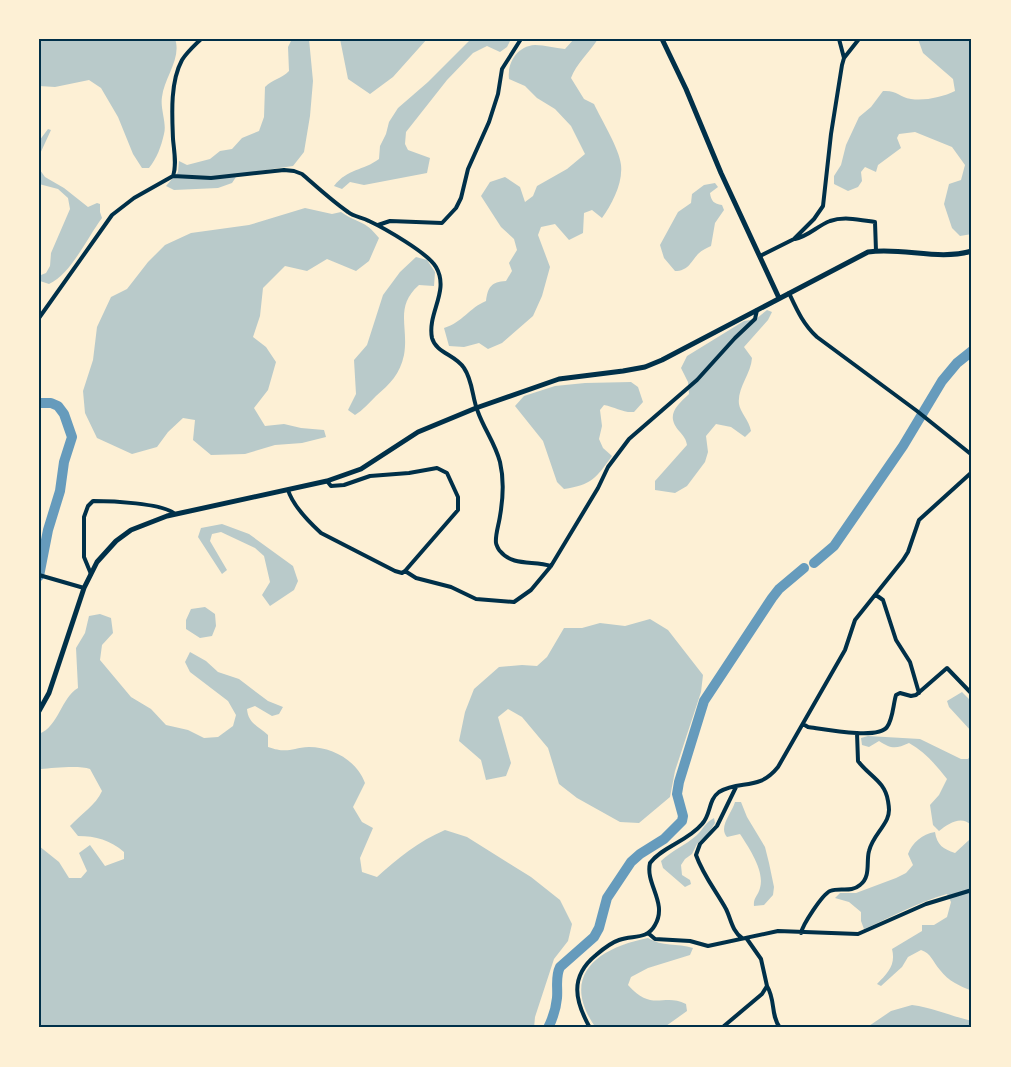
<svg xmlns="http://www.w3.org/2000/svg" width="1011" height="1067" font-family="'Exo 2',sans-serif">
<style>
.green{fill:#b9caca}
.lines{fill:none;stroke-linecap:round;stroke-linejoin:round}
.river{stroke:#669bbc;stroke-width:10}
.minor{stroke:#003049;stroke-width:4}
.secondary{stroke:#003049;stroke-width:5}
.neatline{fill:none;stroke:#003049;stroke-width:2}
</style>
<rect width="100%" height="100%" fill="#fdf0d5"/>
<path class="green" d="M39 39H175C182 58 164 78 162 97 160 109 167 123 164 134 161 147 157 158 149 168H142L133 154 118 117 101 88 89 80 55 87 39 86Z
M292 39H309L313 81 310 116 304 152 293 166 238 174 232 183 218 188 174 190 166 186 178 172 179 161 187 165 210 159 220 151 232 149 242 138 259 131 264 117 265 87C273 79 281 79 289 71L288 47Z
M340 39H427L393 77 370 94 348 79Z
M471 39H511L507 47 500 52 487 46 473 53 447 80 406 132 405 144 408 150 430 158 427 173 364 185 350 182 342 189 334 186C348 168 363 171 379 159L380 146 386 134 389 122 398 108 428 82Z
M574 39H598C589 53 576 64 571 78L584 99 594 104C601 119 620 150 621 165 623 183 612 204 602 218L592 210 584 213 583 233 569 240 555 224 541 227 538 235 550 267 542 296 533 316 502 343 488 349 479 343 464 347 449 346 444 328C463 322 469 308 486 301 488 287 491 282 506 281L512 271 509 263 517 250 514 239 501 227 481 196 490 182 505 177 520 187 525 202 533 196 537 186 567 169 585 154 571 126 555 109 537 98 525 86 509 79C507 63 517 46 535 45 545 45 555 48 565 49Z
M918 39H972V234L960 236 952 228 944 204 949 184 961 180 965 165 952 147 915 132 899 134 897 138 901 148 878 165 876 172 865 167 861 172 862 181 858 187 848 191 834 184V176L841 165 846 145 859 117 871 107 883 91C897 90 899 97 911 99 925 101 943 97 955 91L953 79 923 53Z
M48 129 51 130 39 156 40 170 45 177 64 188 88 207 97 203 100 204V212L102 218C87 238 71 274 49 284L40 281 41 275 46 273 50 266 51 253 70 209 68 198 58 189 39 184V141Z
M715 183 718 187 710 193C711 201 714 204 722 205L724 210 715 223 711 246C707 248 702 250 698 254 690 263 688 271 675 271L664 258 660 245 678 212 691 203 692 194 704 185Z
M305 208 332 214 341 212C358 224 364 219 379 238L369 261 356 271 327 259 307 271 285 266 263 288 260 316 253 337 266 347 276 362 268 390 254 408 265 426 284 424 301 428 324 430 326 437 302 443 275 445 245 454 211 455 193 440 195 420 183 418 168 432 157 447 132 454 97 438 85 413 83 391 93 360 97 327 111 297 127 289 148 262 165 245 191 233 249 225Z
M416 257 427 260 435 272 434 286 419 285C394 307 409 327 404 355 400 374 390 384 376 396 369 403 363 410 355 415L348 410 356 394 354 360 367 345 383 295 400 272Z
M767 310 772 312 768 320 744 347 752 358C751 374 737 388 739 404 740 412 749 420 751 431L745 437 731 427 716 424 706 436 708 452 705 462 687 486 675 493 655 490V481L687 445C686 439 684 437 680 432 665 416 676 406 689 394L688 382 681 368 687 356 744 321 756 319Z
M631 382 638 387 643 402 634 412C623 413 615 407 604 405L600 410 602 426 599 439 603 448 612 456C596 478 592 485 564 489L557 482 543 441 515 406 524 396 555 386 585 383Z
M222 524 249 534 293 566 298 581 294 590 270 606 262 595 270 582 264 556 255 548 221 532 212 534 210 541 227 570 222 574 198 537 201 528Z
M205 607 215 614 216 626 212 636 200 638 186 629V620L191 609Z
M100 614 111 618 113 633 102 645 100 660 131 697 151 709 166 725 188 730 204 738 218 737 233 726 236 715 228 701 190 672 185 662 190 652 206 661 218 672 239 679 268 701 283 707 279 714 272 716 255 706 247 709C248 723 258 726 268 735V747C288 754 291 748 309 747 333 747 357 761 365 783L353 807 362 822 373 828 360 858 362 872 377 877C398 858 419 841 445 830L467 837 531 877 560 900 572 924 568 941 554 959 535 1017 534 1028H39V846L59 862 69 878H81L87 871 79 853 90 845 105 866 124 859V852C110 840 96 836 78 836L70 826C81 814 96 805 102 791L90 769C79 765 53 768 41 769L39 767V734C59 726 61 698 78 688L76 648 85 633 89 616Z
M650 619 668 630 703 675 701 692 675 771 670 797 639 823 620 822 577 798 559 784 548 748 522 717 508 709 498 717 511 763 506 776 486 780 481 760 459 741 465 712 474 689 499 667 522 665 537 666 547 657 564 628H582L600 623 625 626Z
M962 692 972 702V732L949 707 947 701Z
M868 736 920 739 961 759H968L972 754V991C960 986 948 981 940 970 933 962 931 953 921 950L908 957 902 967 881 986 877 984C888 973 896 965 892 949L922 931V925H934L947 917 951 902 947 894C918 902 892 917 864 929L861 921V912L849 902 835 898 840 893H856L896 878 906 873 913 865 908 854C912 843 922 834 935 832 937 845 943 849 955 853L969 840 971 825C961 815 948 824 939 831L933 825 930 805 939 795 947 779C936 765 925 752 909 743 896 749 891 749 879 741L869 747 862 745 861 738Z
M735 802H741L747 817 765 847 769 863 774 887 773 895 764 905 754 906C753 898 758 896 760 888 765 871 749 848 740 834L727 837C718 827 732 813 735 802Z
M714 818 715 823 708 834 697 844 692 854 685 859 681 865 682 875 690 880 691 884 685 887 663 868 661 861C671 851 686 845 697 835 703 829 706 822 714 818Z
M648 938C662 947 677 943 693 948L690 955 648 968 631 977 628 985C653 1013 663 992 686 1004L687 1011 666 1026 596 1028C559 976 597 948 648 938Z
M912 1005C935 1008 950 1016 972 1021V1028H866L891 1011Z"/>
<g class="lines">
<path class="river" d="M39 403H51L58 406 64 414 72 437 64 462 60 491 48 530 39 576
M814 563 834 546 903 446 942 381 957 363 972 351
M548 1028C553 1018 556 1009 557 998 558 987 555 977 560 967L594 937 599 928 607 898 631 862 640 854 664 839 682 821 683 816 677 794 679 782 704 701 772 598 779 589 804 568"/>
<path class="minor" d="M839 39 844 58
M173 176C177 165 174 151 173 139 172 115 170 82 182 60 187 52 194 46 201 39
M378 225 390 221 442 223 456 208 461 198 468 169 489 122 498 94 502 69 521 39
M795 239C809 236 817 226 830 221 844 216 861 220 875 222L876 251
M760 256 794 239 814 219 823 206 831 134 842 65 844 58 859 39
M789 293C797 310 803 324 817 337L917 411 972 455
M39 318 112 215 134 198 173 176 211 178 284 170 294 171 302 174C317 187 332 201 348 212 354 217 362 217 369 221 384 228 428 253 436 267 450 291 427 313 432 338 436 353 456 355 464 368 473 381 472 398 478 412 484 429 495 443 500 462 504 479 503 499 500 516 499 524 495 535 496 543 496 544 499 551 500 551 513 567 534 560 551 566
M327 481 331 486 344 485 370 476 409 473 437 468 447 473 458 497V510L405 571
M288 490C293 506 309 522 321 533L395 571 402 573 405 571 416 578 451 587 476 599 514 602 531 590 551 566 598 488 608 467 629 439 697 380 735 338 755 319 757 310
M91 574 84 557V517L88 506 93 501C110 501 163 503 175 514
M39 575 84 588
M876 595 883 600 896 640 910 662 919 693
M803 724 808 727C823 729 878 740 887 727 893 719 893 705 896 695L900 693 911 696 916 695 947 668 972 694
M736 787 717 826 700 844 696 855C703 875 716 891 726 909 731 919 732 931 742 938
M648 933 655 939 690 941 708 946 778 931 858 934 926 904 972 890
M801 933C803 924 822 895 830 891 840 887 851 893 860 885 871 877 866 862 869 851 872 838 882 830 887 819 890 812 889 807 888 801 885 781 869 776 858 761L857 733
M767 986C776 1001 770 1014 780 1028
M724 1026 762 994 767 986 761 959 747 939
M590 1028C575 1001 569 977 596 955 603 949 610 943 619 940 633 935 647 940 655 925 668 903 645 884 650 863 662 847 688 841 702 824 711 815 708 800 719 792 740 779 758 792 778 767L845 650 855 620 903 560 908 552 919 520 972 472"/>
<path class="secondary" d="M662 39 686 89 721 173 779 298
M39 711 49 693 84 588 97 562 116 541 131 530 167 516 327 481 361 469 418 432 476 408 559 379 623 371 645 367 662 360 868 252C903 247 938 261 972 251"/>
</g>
<rect width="1011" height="1067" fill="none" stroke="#fdf0d5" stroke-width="81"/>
<rect x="40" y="40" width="930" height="986" class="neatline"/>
</svg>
